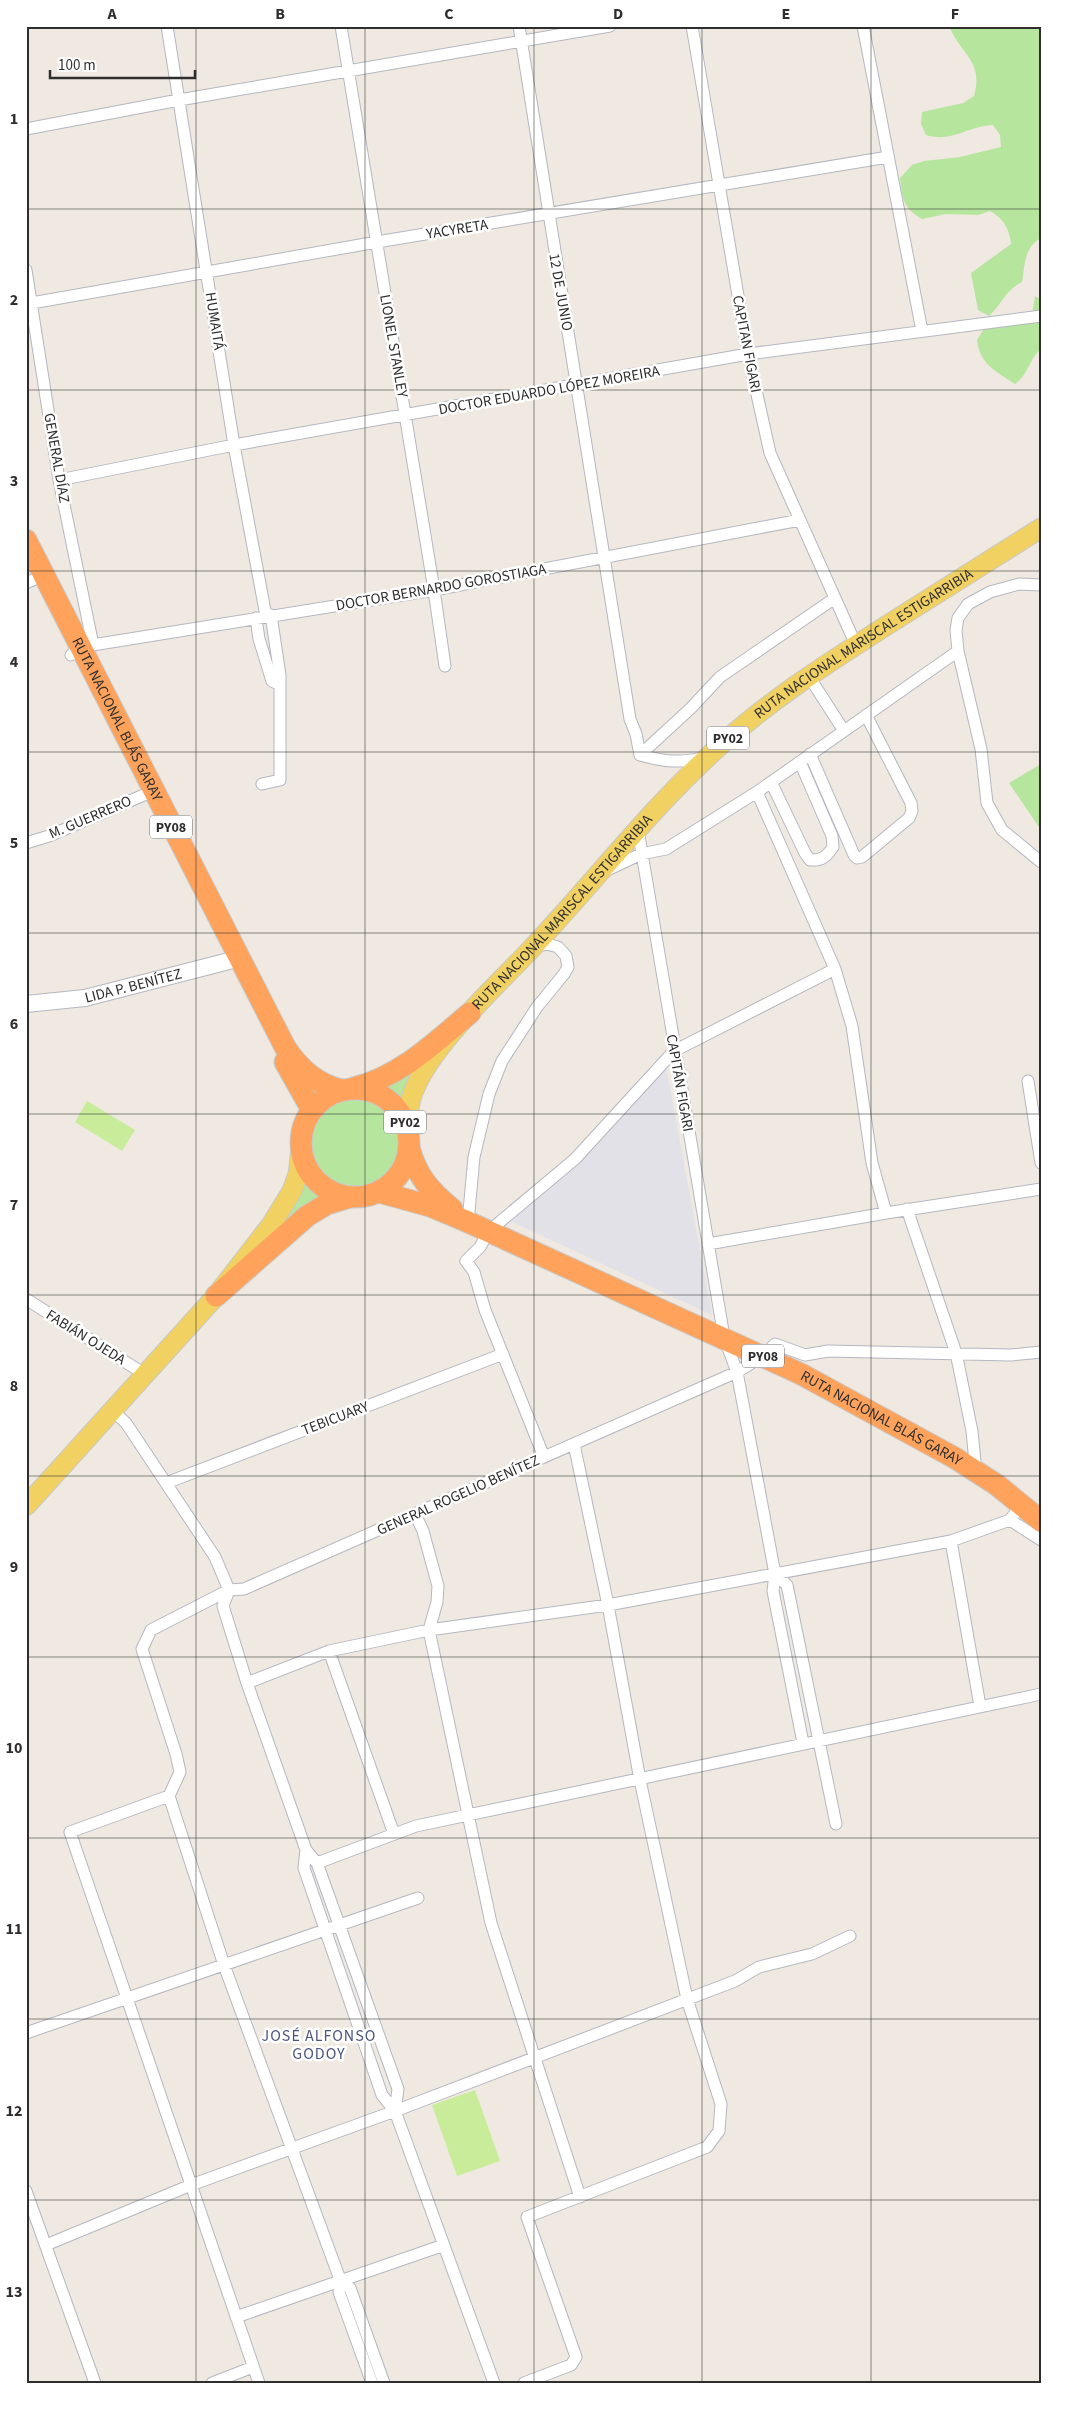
<svg xmlns="http://www.w3.org/2000/svg" width="1067" height="2409" font-family="'Source Sans 3',sans-serif">
<style>
.industrial{fill:#e3e1e8}
.green{fill:#b6e59e}
.pitch{fill:#c9ec9a}
.lines{fill:none;stroke-linecap:round;stroke-linejoin:round}
.street-casing{stroke:#b4b7c1;stroke-width:13}
.secondary-casing{stroke:#b4b7c1;stroke-width:18}
.primary-casing{stroke:#c9c9c9;stroke-width:21}
.highway-casing{stroke:#c9c9c9;stroke-width:23}
.street{stroke:#fff;stroke-width:11}
.secondary{stroke:#fff;stroke-width:16}
.primary{stroke:#f2d163;stroke-width:19}
.highway{stroke:#ffa35c;stroke-width:21}
.grid{fill:none;stroke:#2e2e2e;stroke-width:1;stroke-opacity:0.55}
.labels{text-anchor:middle;stroke-width:5;stroke-linejoin:round;paint-order:stroke}
.shield{fill:#fff;stroke:#6d6d6d;stroke-width:1}
.shield-label{font-size:14px;font-weight:bold;fill:#2e2e2e}
.street-label{font-size:15px;fill:#2e2e2e;stroke:#fff}
.neighbourhood-label{font-size:16px;letter-spacing:1px;fill:#4d5680;stroke:#fff}
.neatline{fill:none;stroke:#2e2e2e;stroke-width:2}
.grid-label{font-size:16px;text-anchor:middle;font-weight:bold;fill:#2e2e2e}
</style>
<rect width="100%" height="100%" fill="#efe9e1"/>
<path class="industrial" d="M666 1066 712 1315 508 1220Z"/>
<path class="green" d="M949 26H1041V238C1024 247 1025 265 1022 282 1004 291 1003 303 989 316L978 310 971 273 1011 244C1009 228 1004 219 990 211L978 215 946 214 922 219C902 207 903 199 900 178L912 165 924 161 960 157 1001 147 1000 135 993 125C967 126 953 143 926 135L921 124 922 112 963 103 974 96C984 61 961 55 949 26Z
M1035 296 1041 300V349C1028 360 1030 373 1015 384 996 371 980 365 977 340L984 329 1032 315Z
M1041 764V830L1009 783Z
M427 1056 404 1107 394 1095 379 1087Z
M309 1143a47 47 0 1 1 94 0a47 47 0 1 1-94 0Z
M303 1171 310 1184 327 1195 258 1251Z"/>
<path class="pitch" d="M87 1101 135 1130 122 1151 75 1122Z
M475 2090 500 2161 457 2176 432 2105Z"/>
<g class="lines">
<defs>
<path id="street" d="M167 26 234 445 266 616
M341 26 434 590 445 666
M519 26 630 719 636 734 640 755C665 762 679 763 704 758
M692 26 748 354 770 453 856 645
M863 26 922 331
M26 129 179 100 610 26
M26 270 59 480 93 645
M26 304 377 242 888 157
M59 480 234 445 748 354 1041 316
M26 583 33 580
M1041 585 1019 584 990 592 968 604 958 618 956 630 958 651 981 749 987 803 1002 830 1041 862
M256 618 259 639 272 681 280 685
M71 655 80 647 434 590 800 520
M808 675 844 731
M810 754 854 855 857 858 862 857 909 818 912 811 911 803 866 715
M640 755 691 708 720 677 835 598
M771 782 805 853 810 860C822 861 827 856 833 847L832 836 800 762
M262 784 280 780V675L271 615
M757 792 835 969 852 1026 872 1163 886 1213
M638 830 724 1337 737 1372 775 1574 773 1591 803 1743
M26 843 49 836 153 791
M605 871 641 854 666 849 757 792 958 651
M1028 1081 1041 1163
M907 1209 956 1353 972 1431 976 1472
M468 1222 474 1157 489 1094 502 1061 537 1007 564 974 568 967 566 956 558 947 547 944 535 947
M708 1244 886 1213 1041 1189
M26 1299 146 1375
M113 1411 126 1423 215 1557 229 1590 223 1606 247 1683 306 1850 317 1863 398 2089 395 2111
M544 1457 485 1310 474 1272 466 1261 480 1247 489 1231 575 1159 674 1051 835 969
M166 1483 503 1354
M415 1514 423 1531 438 1586 437 1602 429 1630 491 1923 580 2197
M1010 1520 1041 1540
M951 1541 980 1706
M775 1574 787 1585 836 1824
M329 1651 394 1834
M247 1683 329 1651 429 1630 608 1605 951 1541 1010 1520 1021 1505
M169 1796 70 1832 259 2383
M306 1850 304 1868 382 2095 395 2111 494 2383
M317 1863 416 1826 1041 1694
M26 2033 418 1898
M26 2191 95 2383
M46 2245 191 2185 395 2111 735 1981 759 1967 812 1954 850 1936
M341 2282 339 2292 372 2383
M236 2317 444 2245
M212 2383 253 2367
M384 2383 350 2288 341 2282 224 1965 169 1796 180 1772 176 1754 142 1649 151 1630 229 1590 244 1589 737 1372 763 1356 775 1344 805 1355 828 1351 1011 1355 1041 1352
M524 2383 571 2365 576 2357 527 2217 707 2147 719 2131 721 2104 687 1999 640 1780 608 1605 574 1444"/>
<g id="secondary">
<path id="s1" d="M26 1004 85 998 229 961 238 956"/>
</g>
<g id="primary">
<path id="s2" d="M409 1139C409 1127 407 1114 410 1103 421 1053 497 986 532 948 596 880 653 805 723 743 775 696 833 660 892 622 941 591 991 560 1041 528"/>
<path d="M26 1506 216 1296 271 1225 292 1191 298 1174 301 1149"/>
</g>
<g id="highway">
<path id="s3" d="M26 540 285 1047C299 1069 316 1084 341 1090"/>
<path d="M285 1062 312 1110"/>
<path d="M354 1088C401 1076 433 1044 470 1013"/>
<circle cx="355" cy="1143" r="54"/>
<path d="M409 1147C416 1175 430 1191 452 1209"/>
<path id="s4" d="M379 1192 430 1206 468 1222 801 1374 955 1458 997 1485 1041 1521"/>
<path d="M216 1296 307 1216 327 1204 350 1197"/>
</g>
</defs>
<use href="#street" class="street-casing"/>
<use href="#secondary" class="secondary-casing"/>
<use href="#primary" class="primary-casing"/>
<use href="#highway" class="highway-casing"/>
<use href="#street" class="street"/>
<use href="#secondary" class="secondary"/>
<use href="#primary" class="primary"/>
<use href="#highway" class="highway"/>
</g>
<path class="grid" d="M196 26V2383M365 26V2383M534 26V2383M702 26V2383M871 26V2383M26 209H1041M26 390H1041M26 571H1041M26 752H1041M26 933H1041M26 1114H1041M26 1295H1041M26 1476H1041M26 1657H1041M26 1838H1041M26 2019H1041M26 2200H1041"/>
<g class="labels">
<g class="shield">
<rect x="707" y="726.5" width="42" height="23" rx="4"/>
<rect x="150" y="815.5" width="42" height="23" rx="4"/>
<rect x="384" y="1110.5" width="42" height="23" rx="4"/>
<rect x="742" y="1344.5" width="42" height="23" rx="4"/>
</g>
<g class="shield-label">
<text x="728" y="743">PY02</text>
<text x="171" y="832">PY08</text>
<text x="405" y="1127">PY02</text>
<text x="763" y="1361">PY08</text>
</g>
<g class="street-label">
<text transform="translate(457 229) rotate(-9)" y="5">YACYRETA</text>
<text transform="translate(561 292) rotate(80)" y="5">12 DE JUNIO</text>
<text transform="translate(215 321) rotate(81)" y="5">HUMAITÁ</text>
<text transform="translate(747 344) rotate(79)" y="5">CAPITAN FIGARI</text>
<text transform="translate(394 346) rotate(80)" y="5">LIONEL STANLEY</text>
<text transform="translate(549 390) rotate(-10)" y="5">DOCTOR EDUARDO LÓPEZ MOREIRA</text>
<text transform="translate(57 458) rotate(80)" y="5">GENERAL DÍAZ</text>
<text transform="translate(441 587) rotate(-10)" y="5">DOCTOR BERNARDO GOROSTIAGA</text>
<text dy="5" stroke="none"><textPath href="#s2" startOffset="688">RUTA NACIONAL MARISCAL ESTIGARRIBIA</textPath></text>
<text dy="5" stroke="none"><textPath href="#s3" startOffset="201">RUTA NACIONAL BLÁS GARAY</textPath></text>
<text transform="translate(90 817) rotate(-23)" y="5">M. GUERRERO</text>
<text dy="5" stroke="none"><textPath href="#s2" startOffset="282">RUTA NACIONAL MARISCAL ESTIGARRIBIA</textPath></text>
<text dy="5" stroke="none"><textPath href="#s1" startOffset="109">LIDA P. BENÍTEZ</textPath></text>
<text transform="translate(680 1083) rotate(80)" y="5">CAPITÁN FIGARI</text>
<text transform="translate(86 1337) rotate(32)" y="5">FABIÁN OJEDA</text>
<text transform="translate(335 1418) rotate(-21)" y="5">TEBICUARY</text>
<text dy="5" stroke="none"><textPath href="#s4" startOffset="552">RUTA NACIONAL BLÁS GARAY</textPath></text>
<text transform="translate(458 1495) rotate(-24)" y="5">GENERAL ROGELIO BENÍTEZ</text>
</g>
<g class="neighbourhood-label">
<text x="319" y="2041">JOSÉ ALFONSO<tspan x="319" dy="18">GODOY</tspan></text>
</g>
</g>
<rect width="1067" height="2409" fill="none" stroke="#ffffff" stroke-width="55"/>
<path d="M50 70v8h145v-8" fill="none" stroke="#2e2e2e" stroke-width="2.5"/>
<text x="58" y="70" font-size="15" fill="#2e2e2e" stroke="#ffffff" stroke-width="4" paint-order="stroke">100 m</text>
<rect x="28" y="28" width="1012" height="2354" class="neatline"/>
<g class="grid-label">
<text x="112" y="19">A</text>
<text x="280" y="19">B</text>
<text x="449" y="19">C</text>
<text x="618" y="19">D</text>
<text x="786" y="19">E</text>
<text x="955" y="19">F</text>
<text x="14" y="124">1</text>
<text x="14" y="305">2</text>
<text x="14" y="486">3</text>
<text x="14" y="667">4</text>
<text x="14" y="848">5</text>
<text x="14" y="1029">6</text>
<text x="14" y="1210">7</text>
<text x="14" y="1391">8</text>
<text x="14" y="1572">9</text>
<text x="14" y="1753">10</text>
<text x="14" y="1934">11</text>
<text x="14" y="2116">12</text>
<text x="14" y="2297">13</text>
</g>
</svg>
